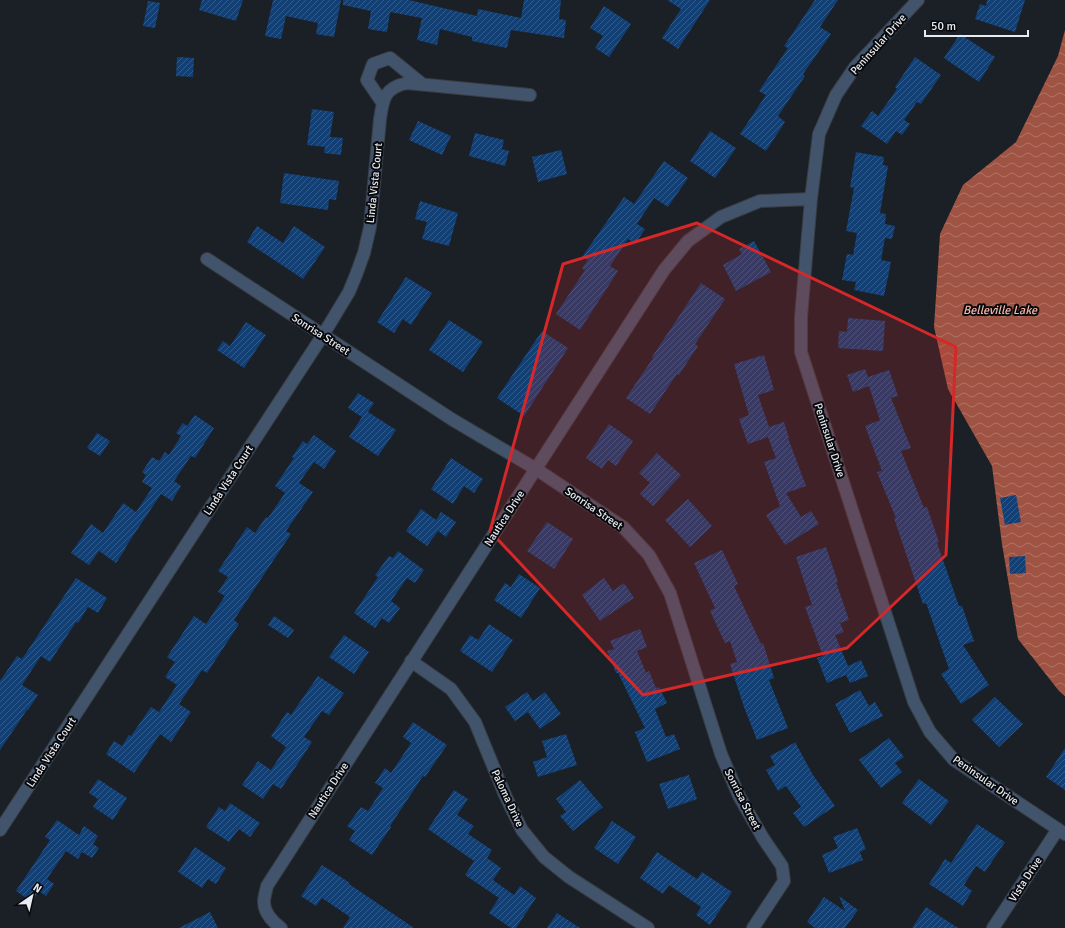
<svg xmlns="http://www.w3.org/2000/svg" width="1065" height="928" font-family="Signika,sans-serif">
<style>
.water{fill:url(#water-waves)}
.building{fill:url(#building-hatch)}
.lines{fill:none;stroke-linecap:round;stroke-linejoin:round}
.minor-casing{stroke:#383c43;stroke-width:14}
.minor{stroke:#41546c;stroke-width:12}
.marked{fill:#d62828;fill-opacity:0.2;stroke:#d62828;stroke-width:3;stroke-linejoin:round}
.labels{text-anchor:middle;stroke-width:4;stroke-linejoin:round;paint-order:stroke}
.street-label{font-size:11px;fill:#e8ebf0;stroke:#080a0d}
.water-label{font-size:12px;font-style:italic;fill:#f7b5a6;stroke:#080a0d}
</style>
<defs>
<pattern id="water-waves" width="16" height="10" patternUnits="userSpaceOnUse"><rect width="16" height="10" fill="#9e5343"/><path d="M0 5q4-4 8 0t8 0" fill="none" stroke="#b07468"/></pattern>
<pattern id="building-hatch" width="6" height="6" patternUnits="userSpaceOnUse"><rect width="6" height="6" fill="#123f74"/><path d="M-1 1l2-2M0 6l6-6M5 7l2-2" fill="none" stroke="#345b88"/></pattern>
</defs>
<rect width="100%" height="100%" fill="#1b2027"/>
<path class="water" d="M1065 30V696L1059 691 1018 639 1002 544 992 466 948 389 934 327 940 234 963 185 1016 142 1058 56Z"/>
<path class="building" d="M202 0H243L236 21 199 10Z
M273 0H341L334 37 316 34 318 23 286 16 281 39 265 36Z
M343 0H409L477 16 478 9 521 18 524 0H561L559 19 566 20 564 38 511 30 507 48 472 41V37L440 29 437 45 417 40 422 18 390 12 387 32 368 29 371 11 343 5Z
M667 0H710L678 49 662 38 681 9Z
M815 0H838L820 27 831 34 803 74 805 76 778 116 785 122 766 151 740 134 766 95 759 91 788 48 784 46Z
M987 0H1025L1015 32 975 19 980 4 986 6Z
M148 1 160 3 155 28 143 26Z
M604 6 631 24 609 57 595 48 603 36 590 28Z
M960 34 995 57 979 82 944 58Z
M177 57 194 58 193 77 176 76Z
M915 57 941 75 921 104 917 102 904 120 910 124 902 135 896 131 887 144 861 126 872 111 878 116 897 89 895 87Z
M312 109 334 112 330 137 343 138 341 155 324 153 325 147 307 145Z
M418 121 451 136 442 155 409 140Z
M710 131 736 148 715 178 690 161Z
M475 133 504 140 502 149 509 151 505 166 469 156Z
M561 150 567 174 538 182 532 157Z
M856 152 884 157 883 165 888 166 880 213 886 214 885 224 895 226 892 239 885 238 881 260 891 262 884 296 854 290 856 282 842 280 847 254 853 255 857 233 846 231 854 188 850 187Z
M664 161 688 178 668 207 654 198 637 224 645 229 635 244 628 239 610 266 618 271 580 330 556 314 585 270 582 268 588 260 582 257 624 197 634 204Z
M284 173 339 181 336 200 329 199 328 210 280 203Z
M420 201 458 213 449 246 422 239 427 222 415 219Z
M257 226 283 243 294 226 325 247 303 279 247 242Z
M754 241 771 272 736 291 723 265 742 254 739 249Z
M406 277 432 293 411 325 403 319 394 333 377 322Z
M701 283 725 299 695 344 698 346 679 375 677 374 650 414 626 398 653 358 652 357Z
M848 318 885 321 883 351 838 348 839 331 847 332Z
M449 320 483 342 463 372 429 350Z
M246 322 266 335 244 368 217 350 223 341 230 346Z
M542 331 568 348 524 416 497 398Z
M764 355 774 390 758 395 769 427 784 422 789 438H788L806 486 786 493 801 517 811 511 819 524 785 545 766 515 780 506 764 462 776 458 768 437 748 444 739 419 749 415 734 364Z
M865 369 868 377 889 370 898 396 891 398 911 448 901 451 924 508 927 507 939 542 937 543 959 606H962L974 641 963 645 989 685 961 704 941 674 949 669 926 603 923 604 894 518H896L877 472 882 471 865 426 880 420 869 386 853 392 847 375Z
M358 393 374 403 368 412 396 430 378 456 349 437 362 417 348 408Z
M195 415 214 428 195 458 191 456 174 481 181 486 172 501 161 494 125 548H126L116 563 99 551 89 565 71 553 91 524 103 533 123 503 136 512 152 488 142 482 146 475 142 472 152 457 159 461 165 452 169 455 181 436 176 433 183 423 187 426Z
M609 424 633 441 616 466 608 460 602 469 586 458Z
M97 433 110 441 100 456 87 448Z
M314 435 336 451 324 469 314 462 299 483 313 492 286 531 291 534 261 579 234 620 239 624 207 673 202 670 179 704 191 712 171 742 160 734 134 773 106 754 114 741 122 746 129 735 131 736 151 707 159 712 177 685 165 677 175 662 167 657 194 616 206 624 225 596 218 592 228 577 218 571 247 527 255 533 266 517 268 518 285 493 275 486 294 458 292 457 303 441 307 444Z
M657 453 681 475 653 506 640 494 650 483 639 473Z
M451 458 483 479 474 493 464 486 453 504 431 489Z
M1016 495 1021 522 1005 525 1000 498Z
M688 499 712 526 690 547 665 520Z
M421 509 436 520 441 512 456 522 446 537 438 531 427 546 406 531Z
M547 522 573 539 554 569 527 551Z
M826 547 838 582H836L849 620 840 623 844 632 835 635 848 666 861 660 868 676 850 683 846 675 827 683 817 658 823 656 805 607 812 605 796 557Z
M722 550 738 584 734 586 761 644 763 643 774 678 769 680 788 728 757 740 744 707 730 664 737 662 730 641 725 643 710 611 715 608 694 563Z
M398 551 424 570 415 583 407 578 391 601 400 608 389 623 382 618 375 628 354 613 378 577 375 575 389 556 393 558Z
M1025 556 1026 573 1010 574 1009 557Z
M519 574 540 588 521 618 494 600 505 583 511 587Z
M76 578 107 598 98 613 88 607 78 623 76 622 50 662 41 656 22 685 38 695 28 710H27L0 750V681L17 656 22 659Z
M604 578 613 591 624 583 634 598 600 621 582 595Z
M274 616 294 630 288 638 268 625Z
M489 624 513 640 492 672 460 651 470 635 478 640Z
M640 629 647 647 637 651 646 673 649 671 656 688 659 687 667 703 655 709 666 737 674 734 680 749 647 762 635 732 645 728 618 673H616L607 651 614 649 610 641Z
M344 635 369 652 354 674 329 657Z
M318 676 344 693 329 715 322 711 304 737 312 742 281 789 273 784 263 799 242 785 258 761 271 770 286 747 271 736 287 712 291 715Z
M860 690 869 706 875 702 883 716 850 733 835 704Z
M527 692 533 701 545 692 561 714 540 729 528 712 515 721 505 707Z
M995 697 1023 724 999 747 972 720Z
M413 722 447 745 425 777 423 776 390 826 391 827 372 855 349 840 355 831 347 826 361 807 368 811 383 788 375 783 385 768 391 773 411 743 403 737Z
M566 734 577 765 538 777 533 762 547 757 542 741Z
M889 738 904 757 895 763 902 772 881 788 859 760Z
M796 742V744L813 775 835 806 804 827 793 813 801 807 786 786 778 791 766 770 775 765 770 756Z
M1065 748V790L1046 777Z
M689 775 697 799 668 809 659 784Z
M98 779 127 798 113 820 93 807 98 799 89 793Z
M919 779 949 801 931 825 902 803Z
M580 780 603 807 573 831 560 816 566 812 556 799Z
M454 790 468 799 457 815 474 826 468 834 492 850 487 858 501 868 493 880 514 895 520 886 536 898 516 928H511L489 913 499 898 465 875 474 861 428 829Z
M230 803 260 823 250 837 239 829 229 842 206 827 219 807 225 811Z
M57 820 79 835 84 826 98 836 93 844 99 848 92 858 82 852 78 859 66 851 47 879 54 884 46 896 39 891 32 902 16 891 50 840 45 837Z
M612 821 636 837 618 864 594 848Z
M977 824 1005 842 985 872 976 866 964 885 972 891 963 906 929 884 945 859 951 863Z
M857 828 866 849 860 852 863 860 829 873 822 855 838 848 833 837Z
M195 847 226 868 216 884 208 879 202 888 178 872Z
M657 852 697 879 702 872 732 892 710 925 696 915 701 907 669 885 663 894 640 878Z
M322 865 350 883 349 884 414 928H343L350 917 322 898 316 906 301 896Z
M839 896 858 910 845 928H815L807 922 824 897 845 911Z
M926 907 958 928H912Z
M210 912 218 928H179Z
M557 913 580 928H547Z"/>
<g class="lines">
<defs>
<path id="minor" d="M918 0 855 67 836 95 819 134 811 199 801 317V352L914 702 930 732 954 760 1065 834
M382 102 367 80 373 64 390 58 422 84
M207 259 453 420 536 469 623 527 649 555 670 593 721 754 739 796 763 838 782 866 784 881 753 928
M411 661 451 689 475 722 505 795 522 830 544 857 569 877 648 928
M0 830 323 335 349 292 356 275 364 253 370 227 380 119C383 99 384 88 407 83L530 95
M281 928C273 922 264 913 264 902 264 897 266 891 267 886L664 270 688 241 721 217 760 201 811 199
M993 928 1058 829"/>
</defs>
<use href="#minor" class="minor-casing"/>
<use href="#minor" class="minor"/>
</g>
<path class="marked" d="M697 223 956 347 946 555 847 648 643 695 490 531 563 264Z"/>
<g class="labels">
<g class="street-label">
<text transform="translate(878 44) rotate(-48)" y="4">Peninsular Drive</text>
<text transform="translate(374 183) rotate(-84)" y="4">Linda Vista Court</text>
<text transform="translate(321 334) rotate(33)" y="4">Sonrisa Street</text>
<text transform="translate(830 440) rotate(72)" y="4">Peninsular Drive</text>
<text transform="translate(228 480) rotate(-57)" y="4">Linda Vista Court</text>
<text transform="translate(594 508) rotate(34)" y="4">Sonrisa Street</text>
<text transform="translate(504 518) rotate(-57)" y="4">Nautica Drive</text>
<text transform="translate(51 752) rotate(-57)" y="4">Linda Vista Court</text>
<text transform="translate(986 780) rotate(35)" y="4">Peninsular Drive</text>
<text transform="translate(328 790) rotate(-57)" y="4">Nautica Drive</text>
<text transform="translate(508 798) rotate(65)" y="4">Paloma Drive</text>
<text transform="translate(743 799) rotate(63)" y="4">Sonrisa Street</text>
<text transform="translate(1025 879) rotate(-57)" y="4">Vista Drive</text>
</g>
<g class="water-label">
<text x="1000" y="314">Belleville Lake</text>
</g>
</g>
<g transform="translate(32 896) rotate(34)" stroke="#080a0d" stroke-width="3" paint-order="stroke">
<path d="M0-3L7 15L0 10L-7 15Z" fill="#e8ebf0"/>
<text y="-6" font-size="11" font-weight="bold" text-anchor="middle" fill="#e8ebf0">N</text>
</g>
<path d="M925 30v6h103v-6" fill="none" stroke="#e8ebf0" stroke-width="2"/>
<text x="931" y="30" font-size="12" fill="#e8ebf0" stroke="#080a0d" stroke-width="3" paint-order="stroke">50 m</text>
</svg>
